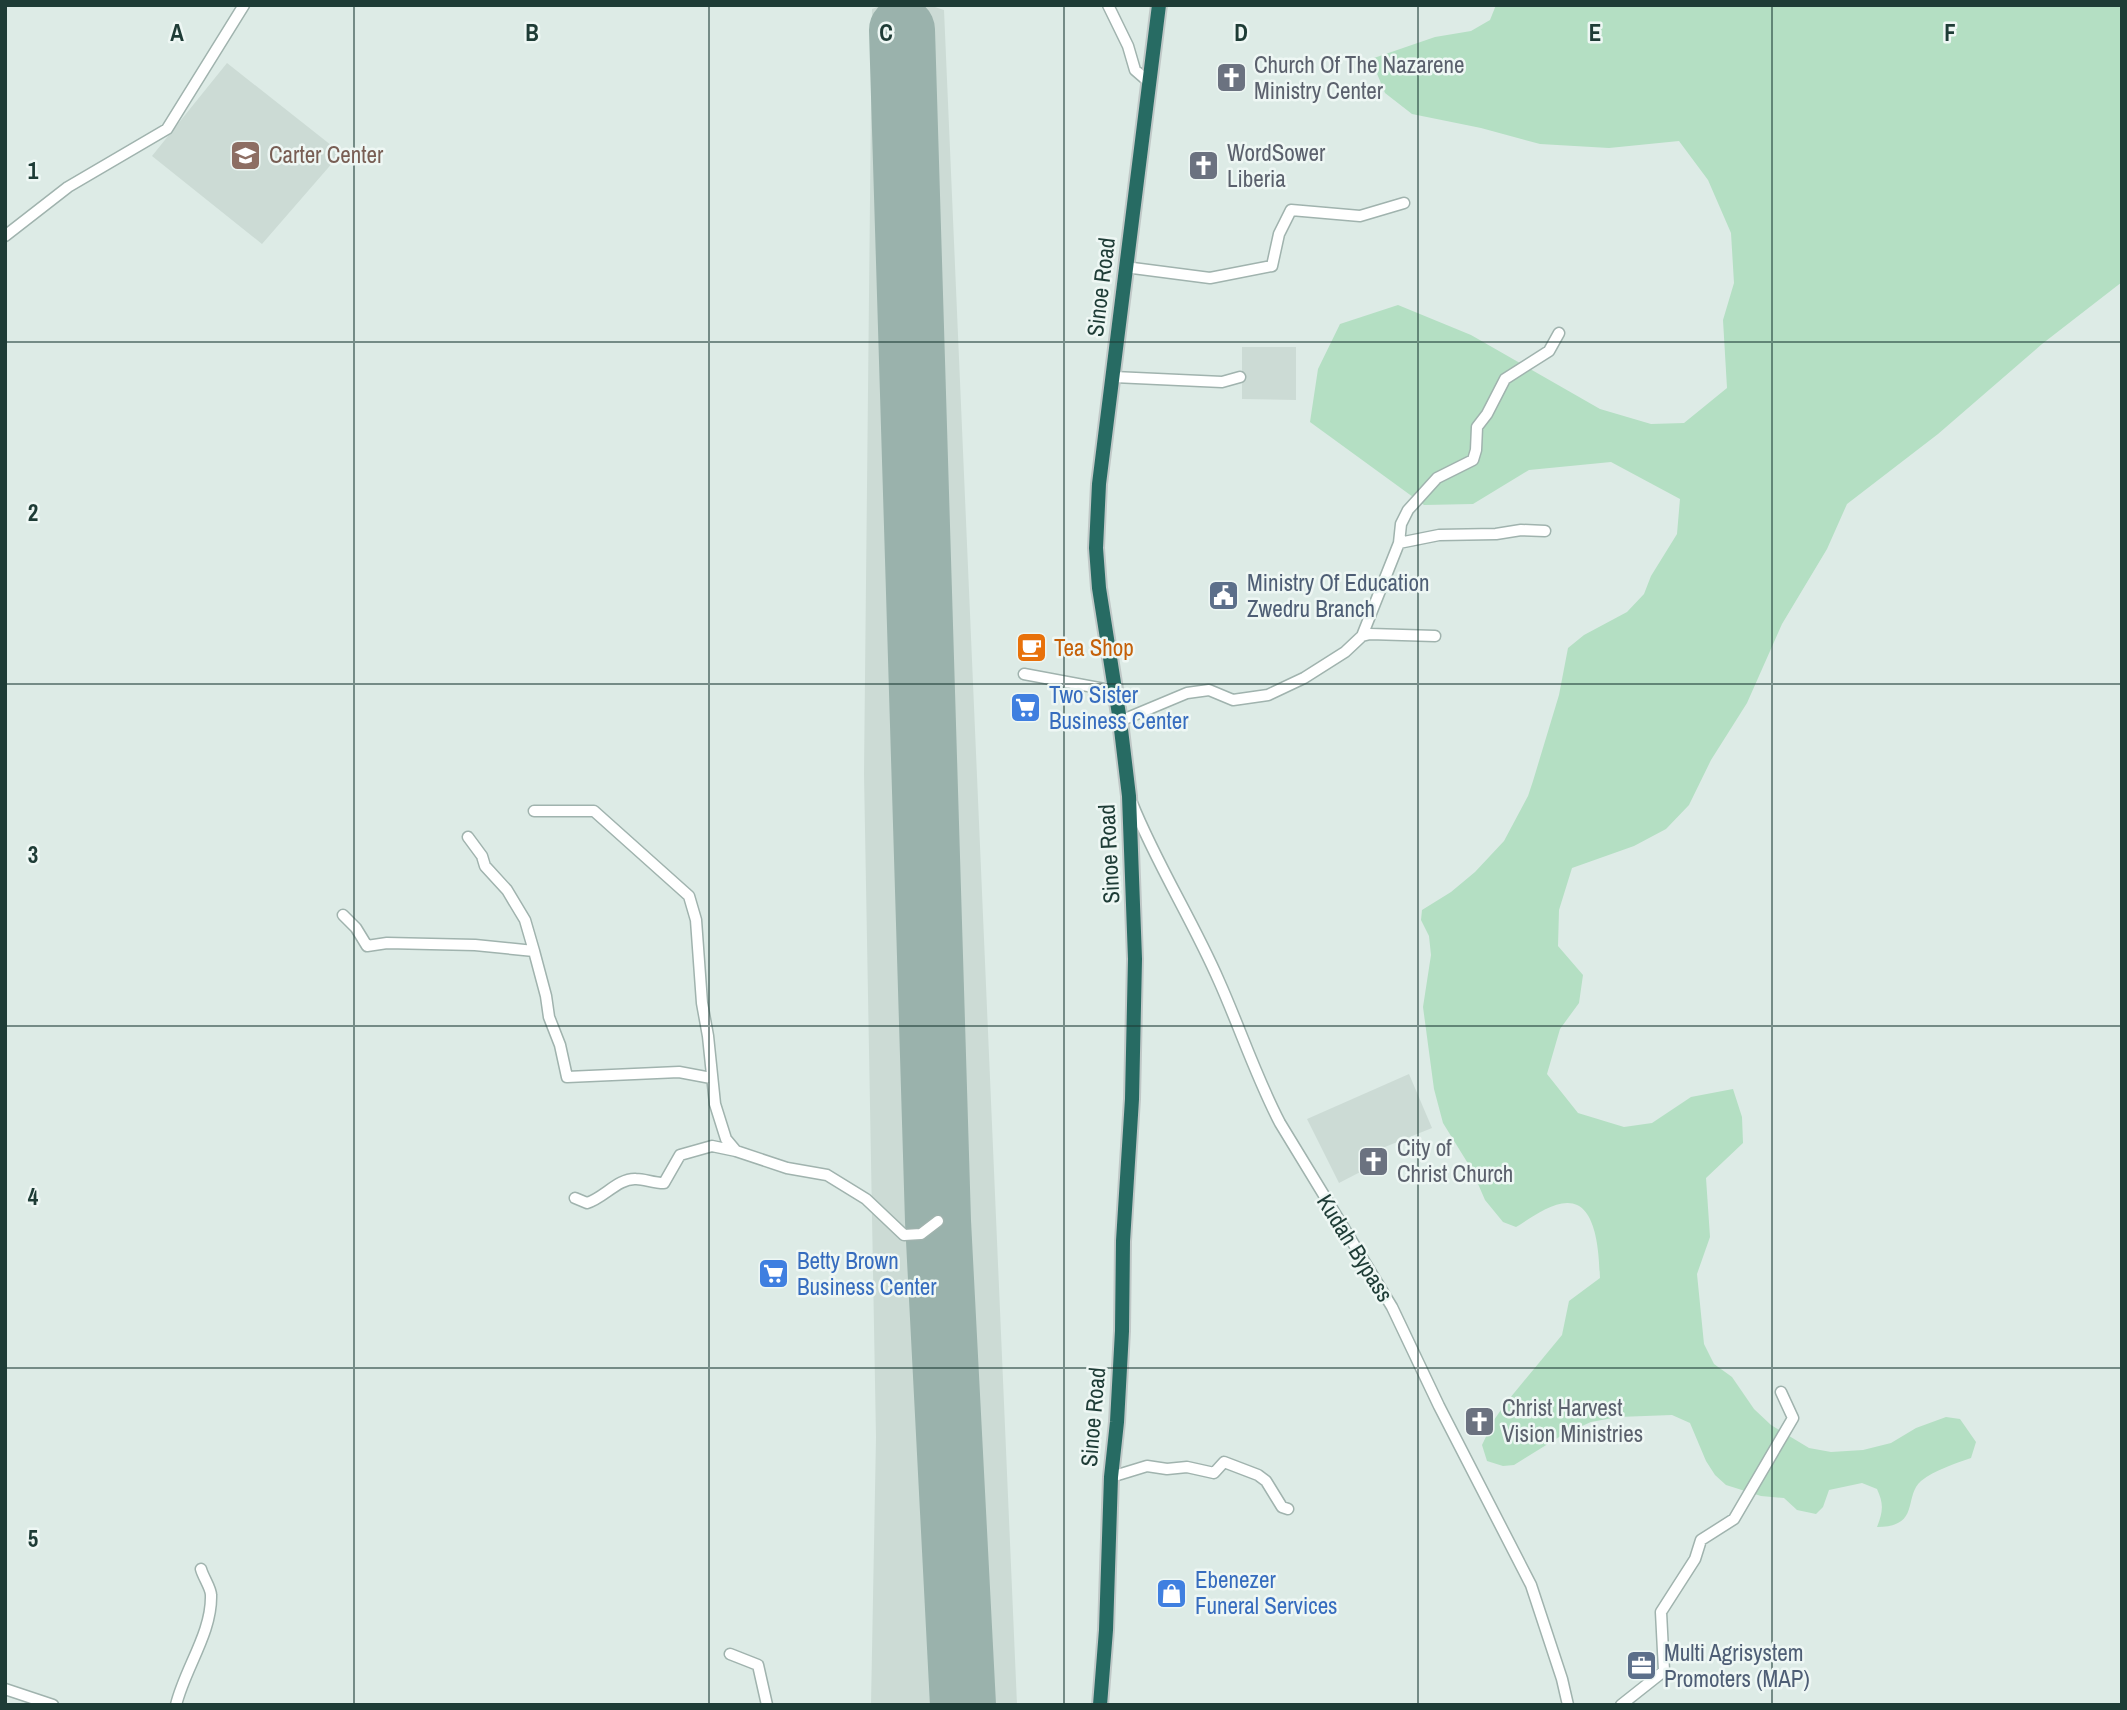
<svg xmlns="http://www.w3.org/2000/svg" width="2127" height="1710" font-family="'Archivo Narrow',sans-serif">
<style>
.built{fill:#ccdbd5}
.green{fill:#b4dfc3}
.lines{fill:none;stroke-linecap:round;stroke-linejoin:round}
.runway{stroke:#9ab2ac;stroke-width:66}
.minor-casing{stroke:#a0b3ae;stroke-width:13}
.highway-casing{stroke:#c0c8c7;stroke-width:18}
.minor{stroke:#fff;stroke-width:10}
.highway{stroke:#276b63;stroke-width:14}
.grid{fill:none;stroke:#1e3c36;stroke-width:2;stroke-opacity:0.55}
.labels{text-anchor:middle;stroke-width:5;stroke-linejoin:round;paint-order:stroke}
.worship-label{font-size:23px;fill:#5b616d;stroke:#eef7f4;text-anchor:start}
.education-label{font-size:23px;fill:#785e54;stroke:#eef7f4;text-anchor:start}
.street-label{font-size:23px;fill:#1e3c36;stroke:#eef7f4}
.service-label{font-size:23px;fill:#4e5e75;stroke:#eef7f4;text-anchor:start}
.food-label{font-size:23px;fill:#c56008;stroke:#eef7f4;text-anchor:start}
.shop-label{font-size:23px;fill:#366cbe;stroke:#eef7f4;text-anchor:start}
.grid-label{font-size:23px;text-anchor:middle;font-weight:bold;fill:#1e3c36;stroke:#eef7f4;stroke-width:5;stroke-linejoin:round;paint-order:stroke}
</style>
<rect width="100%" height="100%" fill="#ddebe6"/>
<path class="built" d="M883 5H929L944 10 1017 1705H871L876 1437 864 774 872 9Z
M227 63 341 153 262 244 152 156Z
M1242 347H1296V400L1242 399Z
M1409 1074 1432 1128 1360 1157 1366 1169 1339 1183 1307 1119Z"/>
<path class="green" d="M1496 5H2122V282L2042 344 1938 434 1847 504 1827 549 1782 624 1747 703 1711 760 1689 805 1666 829 1634 846 1572 868 1559 910 1558 946 1583 975 1579 1003 1560 1029 1547 1074 1578 1113 1624 1127 1652 1123 1691 1097 1733 1089 1742 1117 1743 1143 1706 1178 1710 1237 1697 1274 1704 1344 1714 1364 1732 1377 1754 1409 1771 1425 1809 1448 1831 1452 1863 1450 1891 1443 1916 1428 1946 1417 1960 1419 1976 1442 1971 1458C1954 1464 1935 1470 1921 1481 1903 1497 1921 1527 1877 1527 1883 1512 1884 1504 1877 1489L1862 1483 1829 1490 1823 1507 1816 1514 1797 1510 1784 1498 1761 1496 1726 1485 1715 1475 1706 1461 1690 1423 1672 1415 1618 1417 1591 1422 1564 1434 1514 1465 1503 1466 1487 1461 1482 1445 1494 1420 1505 1404 1562 1335 1569 1301 1600 1278C1599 1257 1598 1202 1567 1203 1551 1203 1529 1219 1516 1227L1503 1222 1485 1200 1472 1170 1443 1123 1434 1089 1423 1007 1431 955 1429 936 1421 920 1422 910 1451 892 1475 872 1504 841 1528 796 1533 781 1559 695 1568 648 1584 635 1627 612 1644 594 1651 576 1677 534 1680 499 1611 462 1529 470 1473 504 1424 505 1310 422 1318 369 1340 324 1398 305 1471 335 1600 409 1651 424 1684 423 1727 388 1723 320 1734 283 1731 233 1708 180 1679 141 1609 148 1540 144 1481 128 1412 114 1385 93 1371 59 1435 37 1471 31 1490 20Z"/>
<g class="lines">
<path class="runway" d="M902 30 938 1221 963 1705"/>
<defs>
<path id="minor" d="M1108 5 1128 46 1135 70 1150 83
M5 236 68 187 167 129 244 5
M1125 267 1210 278 1272 266 1279 234 1291 210 1360 216 1404 203
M1114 377 1222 382 1240 377
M1399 543 1439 535 1496 534 1521 530 1545 531
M1362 636 1370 634 1435 636
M1024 674 1115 691
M1120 721 1187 693 1209 690 1233 700 1268 695 1304 678 1345 652 1362 636 1399 543 1401 524 1408 510 1437 478 1473 460 1476 450 1477 427 1487 414 1505 379 1549 351 1559 333
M1132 803C1157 865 1193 921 1219 981 1240 1028 1256 1077 1280 1123L1392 1307 1439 1406 1531 1585 1562 1679 1568 1705
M534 811H594L689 896 696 920 702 1003 708 1036 715 1104 726 1139 736 1151 787 1168 827 1175 866 1199 904 1235 921 1234 938 1221
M468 837 482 856 485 866 507 890 525 920 534 951
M343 915 356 928 367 946 387 943 475 945 534 951 546 996 549 1017 560 1045 567 1077 679 1072 711 1078
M575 1198 587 1203C604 1198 618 1178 636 1179 645 1179 653 1183 664 1183L680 1155 712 1146 736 1151
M1111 1477 1147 1466 1167 1469 1187 1467 1214 1473 1224 1462 1258 1475 1266 1481 1282 1507 1288 1509
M730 1654 758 1665 767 1705
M5 1689 53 1705
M176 1705C185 1668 212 1633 211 1595 211 1588 203 1577 201 1569
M1621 1705 1664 1671 1661 1612 1695 1559 1701 1540 1734 1519 1793 1418 1781 1392"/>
<path id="highway" d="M1100 1705 1106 1630 1111 1477 1117 1422 1122 1331 1123 1241 1132 1099 1135 959 1129 796 1120 721 1099 588 1096 548 1099 484 1159 5"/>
</defs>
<use href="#minor" class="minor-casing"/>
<use href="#highway" class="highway-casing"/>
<use href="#minor" class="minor"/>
<use href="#highway" class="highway"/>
</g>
<path class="grid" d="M354 5V1705M709 5V1705M1064 5V1705M1418 5V1705M1772 5V1705M5 342H2122M5 684H2122M5 1026H2122M5 1368H2122"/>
<defs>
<symbol id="church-square" viewBox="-11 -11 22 22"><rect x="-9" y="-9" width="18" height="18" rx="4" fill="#6b7280" stroke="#eef7f4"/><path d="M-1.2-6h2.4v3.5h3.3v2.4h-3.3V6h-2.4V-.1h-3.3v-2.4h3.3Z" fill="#fff"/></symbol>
<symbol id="school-square" viewBox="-11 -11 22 22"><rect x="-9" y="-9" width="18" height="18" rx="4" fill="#8d6e63" stroke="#eef7f4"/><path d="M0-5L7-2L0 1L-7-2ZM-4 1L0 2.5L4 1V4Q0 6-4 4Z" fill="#fff"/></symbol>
<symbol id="civic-square" viewBox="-11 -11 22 22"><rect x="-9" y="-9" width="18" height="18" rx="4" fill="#5c6f8a" stroke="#eef7f4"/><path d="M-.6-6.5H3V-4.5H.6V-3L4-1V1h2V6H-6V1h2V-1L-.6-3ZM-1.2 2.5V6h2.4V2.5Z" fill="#fff"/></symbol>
<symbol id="cafe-square" viewBox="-11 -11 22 22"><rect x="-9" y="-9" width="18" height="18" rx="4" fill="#e8710a" stroke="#eef7f4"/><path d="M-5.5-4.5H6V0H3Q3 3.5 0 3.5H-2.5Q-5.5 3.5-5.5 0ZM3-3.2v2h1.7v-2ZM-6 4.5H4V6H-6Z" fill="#fff"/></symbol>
<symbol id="supermarket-square" viewBox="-11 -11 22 22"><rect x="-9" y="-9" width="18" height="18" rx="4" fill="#3f7fe0" stroke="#eef7f4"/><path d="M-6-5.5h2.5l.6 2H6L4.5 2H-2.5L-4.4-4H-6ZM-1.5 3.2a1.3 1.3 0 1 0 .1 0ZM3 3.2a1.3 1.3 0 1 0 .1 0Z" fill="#fff"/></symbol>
<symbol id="shop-square" viewBox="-11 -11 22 22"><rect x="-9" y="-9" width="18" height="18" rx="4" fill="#3f7fe0" stroke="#eef7f4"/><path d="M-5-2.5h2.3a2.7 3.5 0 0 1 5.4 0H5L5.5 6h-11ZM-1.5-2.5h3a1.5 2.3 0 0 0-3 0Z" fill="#fff"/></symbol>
<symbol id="office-square" viewBox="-11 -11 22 22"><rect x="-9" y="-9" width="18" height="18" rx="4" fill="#5c6f8a" stroke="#eef7f4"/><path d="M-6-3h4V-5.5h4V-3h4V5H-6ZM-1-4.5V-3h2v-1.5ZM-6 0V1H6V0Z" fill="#fff"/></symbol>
</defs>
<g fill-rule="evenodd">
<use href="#church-square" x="1214" y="60" width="35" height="35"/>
<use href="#school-square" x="228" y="138" width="35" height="35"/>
<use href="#church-square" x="1186" y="148" width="35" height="35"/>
<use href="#civic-square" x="1206" y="578" width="35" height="35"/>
<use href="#cafe-square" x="1014" y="630" width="35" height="35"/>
<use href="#supermarket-square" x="1008" y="690" width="35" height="35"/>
<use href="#church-square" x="1356" y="1144" width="35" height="35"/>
<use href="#supermarket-square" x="756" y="1256" width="35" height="35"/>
<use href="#church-square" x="1462" y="1404" width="35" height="35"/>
<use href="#shop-square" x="1154" y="1576" width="35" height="35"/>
<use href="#office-square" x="1624" y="1648" width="35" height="35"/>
</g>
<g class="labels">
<g class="worship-label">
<text x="1254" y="73">Church Of The Nazarene<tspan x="1254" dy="26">Ministry Center</tspan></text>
<text x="1227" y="161">WordSower<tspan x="1227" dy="26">Liberia</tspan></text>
<text x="1397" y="1156">City of<tspan x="1397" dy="26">Christ Church</tspan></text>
<text x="1502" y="1416">Christ Harvest<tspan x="1502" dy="26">Vision Ministries</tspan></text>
</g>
<g class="education-label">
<text x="269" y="163">Carter Center</text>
</g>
<g class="street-label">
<text transform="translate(1101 287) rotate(-83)" y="8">Sinoe Road</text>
<text transform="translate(1109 854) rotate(-93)" y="8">Sinoe Road</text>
<text transform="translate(1355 1248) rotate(58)" y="8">Kudah Bypass</text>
<text transform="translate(1093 1417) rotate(-85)" y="8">Sinoe Road</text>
</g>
<g class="service-label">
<text x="1247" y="591">Ministry Of Education<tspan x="1247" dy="26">Zwedru Branch</tspan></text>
<text x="1664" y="1661">Multi Agrisystem<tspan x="1664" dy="26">Promoters (MAP)</tspan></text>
</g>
<g class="food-label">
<text x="1054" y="656">Tea Shop</text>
</g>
<g class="shop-label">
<text x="1049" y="703">Two Sister<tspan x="1049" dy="26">Business Center</tspan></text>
<text x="797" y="1269">Betty Brown<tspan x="797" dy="26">Business Center</tspan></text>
<text x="1195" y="1588">Ebenezer<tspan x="1195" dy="26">Funeral Services</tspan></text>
</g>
</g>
<g class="grid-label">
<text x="177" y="41">A</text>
<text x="532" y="41">B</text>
<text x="886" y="41">C</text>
<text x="1241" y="41">D</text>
<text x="1595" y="41">E</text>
<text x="1950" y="41">F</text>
<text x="33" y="179">1</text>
<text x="33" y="521">2</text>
<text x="33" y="863">3</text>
<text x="33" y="1205">4</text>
<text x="33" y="1547">5</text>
</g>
<rect width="2127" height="1710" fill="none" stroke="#1e3c36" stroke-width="14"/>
</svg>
